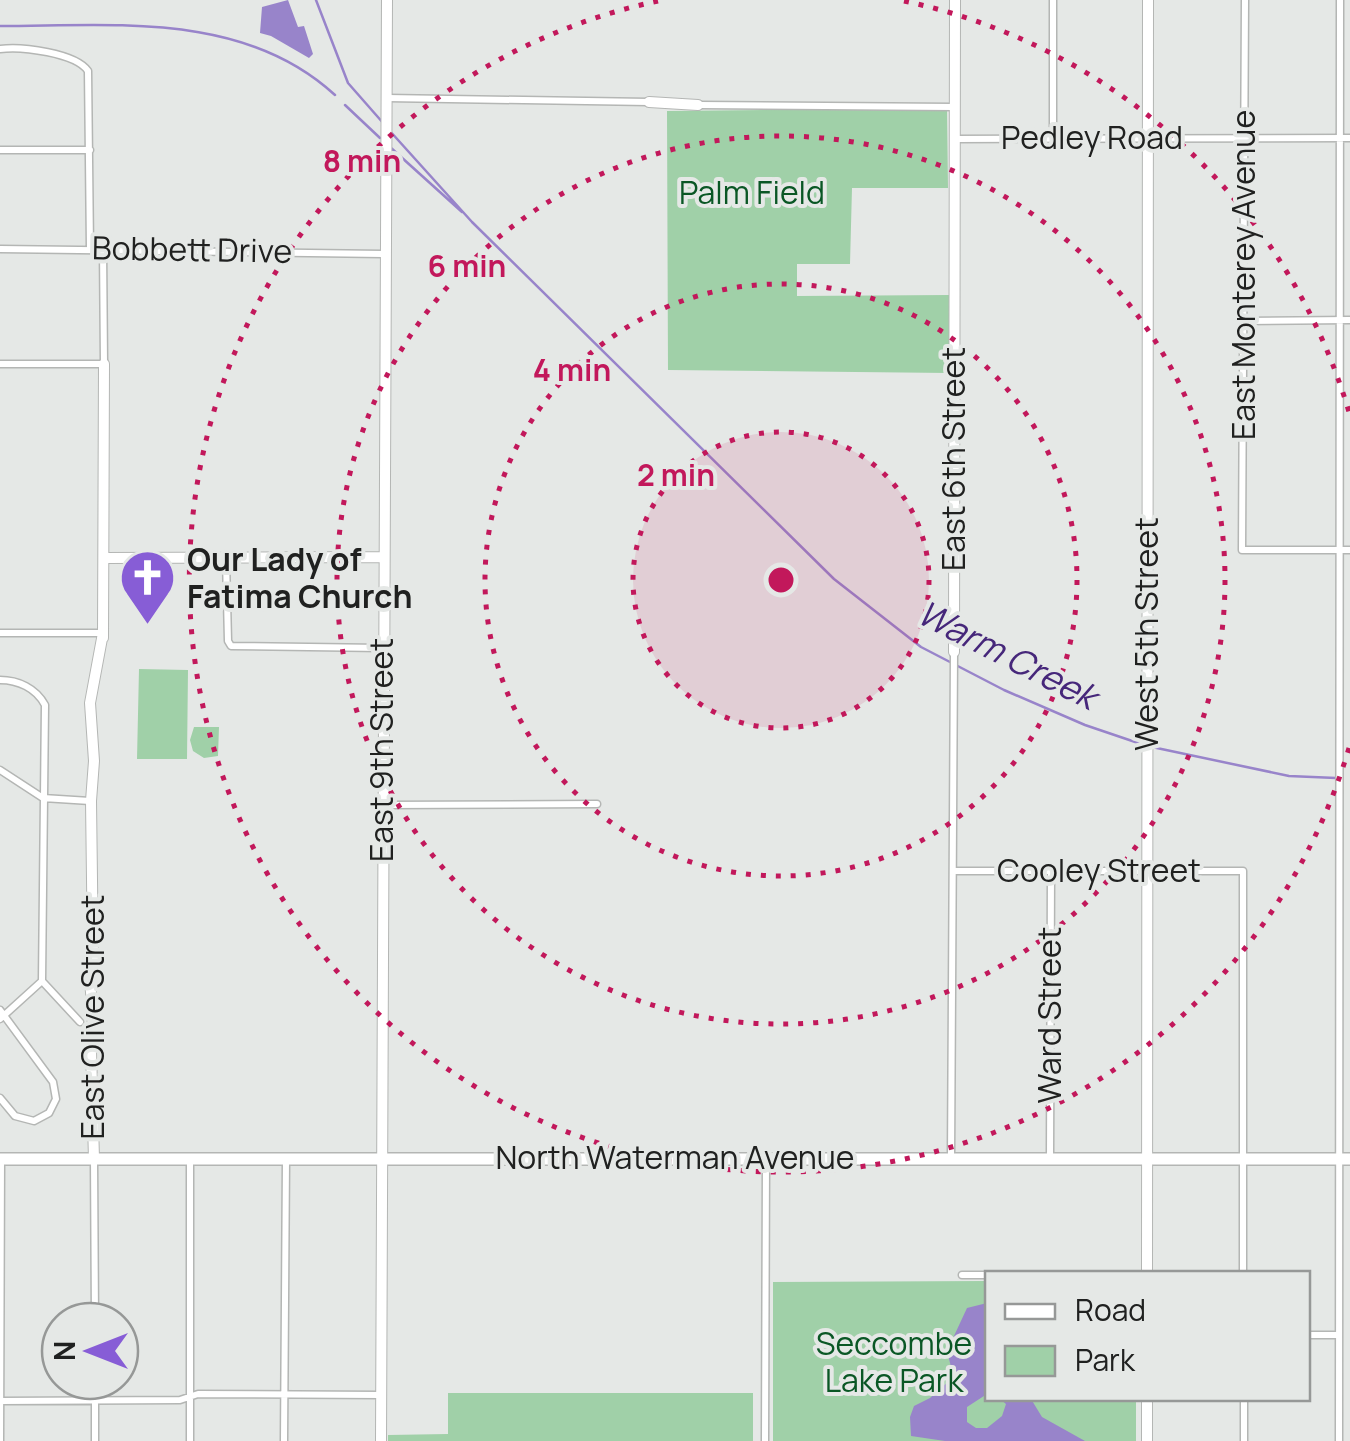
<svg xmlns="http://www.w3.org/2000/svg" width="1350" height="1441" font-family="Manrope,sans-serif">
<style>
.green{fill:#a0d0a8}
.water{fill:#9884ca}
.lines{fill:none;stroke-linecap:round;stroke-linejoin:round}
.stream{stroke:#9884ca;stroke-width:2.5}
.street-casing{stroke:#b4b6b4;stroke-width:9}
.secondary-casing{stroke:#b4b6b4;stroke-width:12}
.primary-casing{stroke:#b4b6b4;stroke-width:14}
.street{stroke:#fff;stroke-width:6}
.secondary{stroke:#fff;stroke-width:10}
.primary{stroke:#fff;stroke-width:11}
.ring{fill:none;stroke:#c2185b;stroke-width:5;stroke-dasharray:5 10}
.labels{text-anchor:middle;stroke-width:8;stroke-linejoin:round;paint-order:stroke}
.street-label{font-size:32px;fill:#202120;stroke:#e5e8e6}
.park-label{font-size:32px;fill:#0a5725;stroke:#e5e8e6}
.poi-label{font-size:32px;font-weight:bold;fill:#202120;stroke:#e5e8e6;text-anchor:start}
.water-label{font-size:35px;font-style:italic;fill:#46277a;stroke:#e5e8e6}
.centre{fill:#c2185b;stroke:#e5e8e6;stroke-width:5}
.ring-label{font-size:30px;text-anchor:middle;font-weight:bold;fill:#c2185b;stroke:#e5e8e6;stroke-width:8;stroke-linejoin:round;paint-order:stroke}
</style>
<rect width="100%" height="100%" fill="#e5e8e6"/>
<path class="green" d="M947 108 948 188H852L850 264H797V296L949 295V373L668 370 667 111Z
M139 669 188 670 187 759H137Z
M194 727H219L218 756 204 758 193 751 190 740Z
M987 1281 988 1398 1136 1399V1441H773V1282Z
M448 1393H753V1441H388V1435L448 1434Z"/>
<path class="water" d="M288 0 298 27 304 26 313 54 309 58 271 36 260 33 262 7Z
M987 1303V1394L967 1407V1422L976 1428H987L1002 1416 1006 1404 1000 1399H1031L1042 1417 1085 1441H945L911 1436 910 1417 914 1406 930 1398 949 1381 952 1371 947 1351 967 1308Z"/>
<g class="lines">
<path class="stream" d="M316 0 348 83 384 124
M0 26C114 26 244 11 335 95
M345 105 380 138
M389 130 472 222 834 579 921 647 1004 690 1085 725 1144 745
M390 147 462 212
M1152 747 1289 776 1336 778"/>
<defs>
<path id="street" d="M1053 0V138
M1245 0 1242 550H1350
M0 49C21 46 76 53 88 71L90 249
M387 98 649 102
M699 105 954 107
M956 139 1350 138
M0 150H90
M0 249 383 254
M1243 321 1350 320
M0 364H104L103 249
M226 559 228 641 231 646 382 648
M0 633H103
M0 680C18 680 36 688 45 705L42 981 80 1022
M0 770 43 798 90 801
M383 805 597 804
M954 871H1243V1274
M0 1010 53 1082 56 1099 49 1113 34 1121 15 1116 0 1098
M0 1019 42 981
M1050 1158 1051 870
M94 1159 95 1321
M951 1159 954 653
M962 1275H988
M1308 1335H1339
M95 1381V1441
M1244 1398V1441
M1 1401 180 1400 198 1394 381 1395
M0 1441 1 1159
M190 1441V1159
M284 1441 286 1159
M765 1441 766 1158
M1339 1441 1340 0"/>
<path id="secondary" d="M649 102 698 105
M104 558 382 557
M103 638 104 364
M954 652 955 0
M94 1159 91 1050 93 1015 90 981 93 958 91 801 94 761 90 703 103 633
M1147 1274 1148 0
M1147 1398V1441
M381 1441 387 0"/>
<path id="primary" d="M0 1159H1350"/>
</defs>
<use href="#street" class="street-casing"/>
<use href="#secondary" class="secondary-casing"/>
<use href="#primary" class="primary-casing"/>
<use href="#street" class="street"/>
<use href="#secondary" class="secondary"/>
<use href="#primary" class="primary"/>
</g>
<circle cx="781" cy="580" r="148" fill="#c2185b" fill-opacity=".12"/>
<g class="ring">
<circle cx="781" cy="580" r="148"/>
<circle cx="781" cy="580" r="296"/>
<circle cx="781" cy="580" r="444"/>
<path d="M1349 748A592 592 0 1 1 658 1M904 1A592 592 0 0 1 1349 412"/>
</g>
<defs>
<symbol id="church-pin" viewBox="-11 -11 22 30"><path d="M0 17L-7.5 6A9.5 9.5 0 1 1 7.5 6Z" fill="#875dd6" stroke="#e5e8e6"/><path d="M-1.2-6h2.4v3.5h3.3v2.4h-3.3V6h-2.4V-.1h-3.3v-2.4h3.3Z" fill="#fff"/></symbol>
</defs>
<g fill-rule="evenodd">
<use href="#church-pin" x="116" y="546" width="63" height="86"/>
</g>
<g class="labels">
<g class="street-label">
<text x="1092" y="149">Pedley Road</text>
<text transform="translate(192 250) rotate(1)" y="11">Bobbett Drive</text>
<text transform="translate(1244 275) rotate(-90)" y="11">East Monterey Avenue</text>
<text transform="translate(954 459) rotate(-90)" y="11">East 6th Street</text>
<text transform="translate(1147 634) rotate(-90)" y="11">West 5th Street</text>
<text transform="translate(382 750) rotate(-90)" y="11">East 9th Street</text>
<text x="1099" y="882">Cooley Street</text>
<text transform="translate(1050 1015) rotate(-90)" y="11">Ward Street</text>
<text transform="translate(93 1017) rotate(-90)" y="11">East Olive Street</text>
<text x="675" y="1169">North Waterman Avenue</text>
</g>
<g class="park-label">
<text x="752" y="204">Palm Field</text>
<text x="894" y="1355">Seccombe<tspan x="894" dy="37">Lake Park</tspan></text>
</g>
<g class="poi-label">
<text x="187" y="571">Our Lady of<tspan x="187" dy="37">Fatima Church</tspan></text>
</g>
<g class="water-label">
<text transform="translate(1007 655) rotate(27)" y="12">Warm Creek</text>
</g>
</g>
<circle cx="781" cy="580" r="15" class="centre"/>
<g class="ring-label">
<text x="362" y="172">8 min</text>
<text x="467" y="277">6 min</text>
<text x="572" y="381">4 min</text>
<text x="676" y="486">2 min</text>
</g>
<rect x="985" y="1271" width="325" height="130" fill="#e5e8e6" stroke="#969897" stroke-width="2.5"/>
<rect x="1005" y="1304" width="50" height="15" fill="#ffffff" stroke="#969897" stroke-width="2.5"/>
<text x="1075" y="1321" font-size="30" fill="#202120">Road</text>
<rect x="1005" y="1346" width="50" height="30" fill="#a0d0a8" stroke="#969897" stroke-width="2.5"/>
<text x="1075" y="1371" font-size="30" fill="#202120">Park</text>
<g transform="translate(90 1351) rotate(270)"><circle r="48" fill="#e5e8e6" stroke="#969897" stroke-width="2.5"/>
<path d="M0-8L18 38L0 25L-18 38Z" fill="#875dd6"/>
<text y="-15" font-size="28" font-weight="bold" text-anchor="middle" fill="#202120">N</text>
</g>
</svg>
